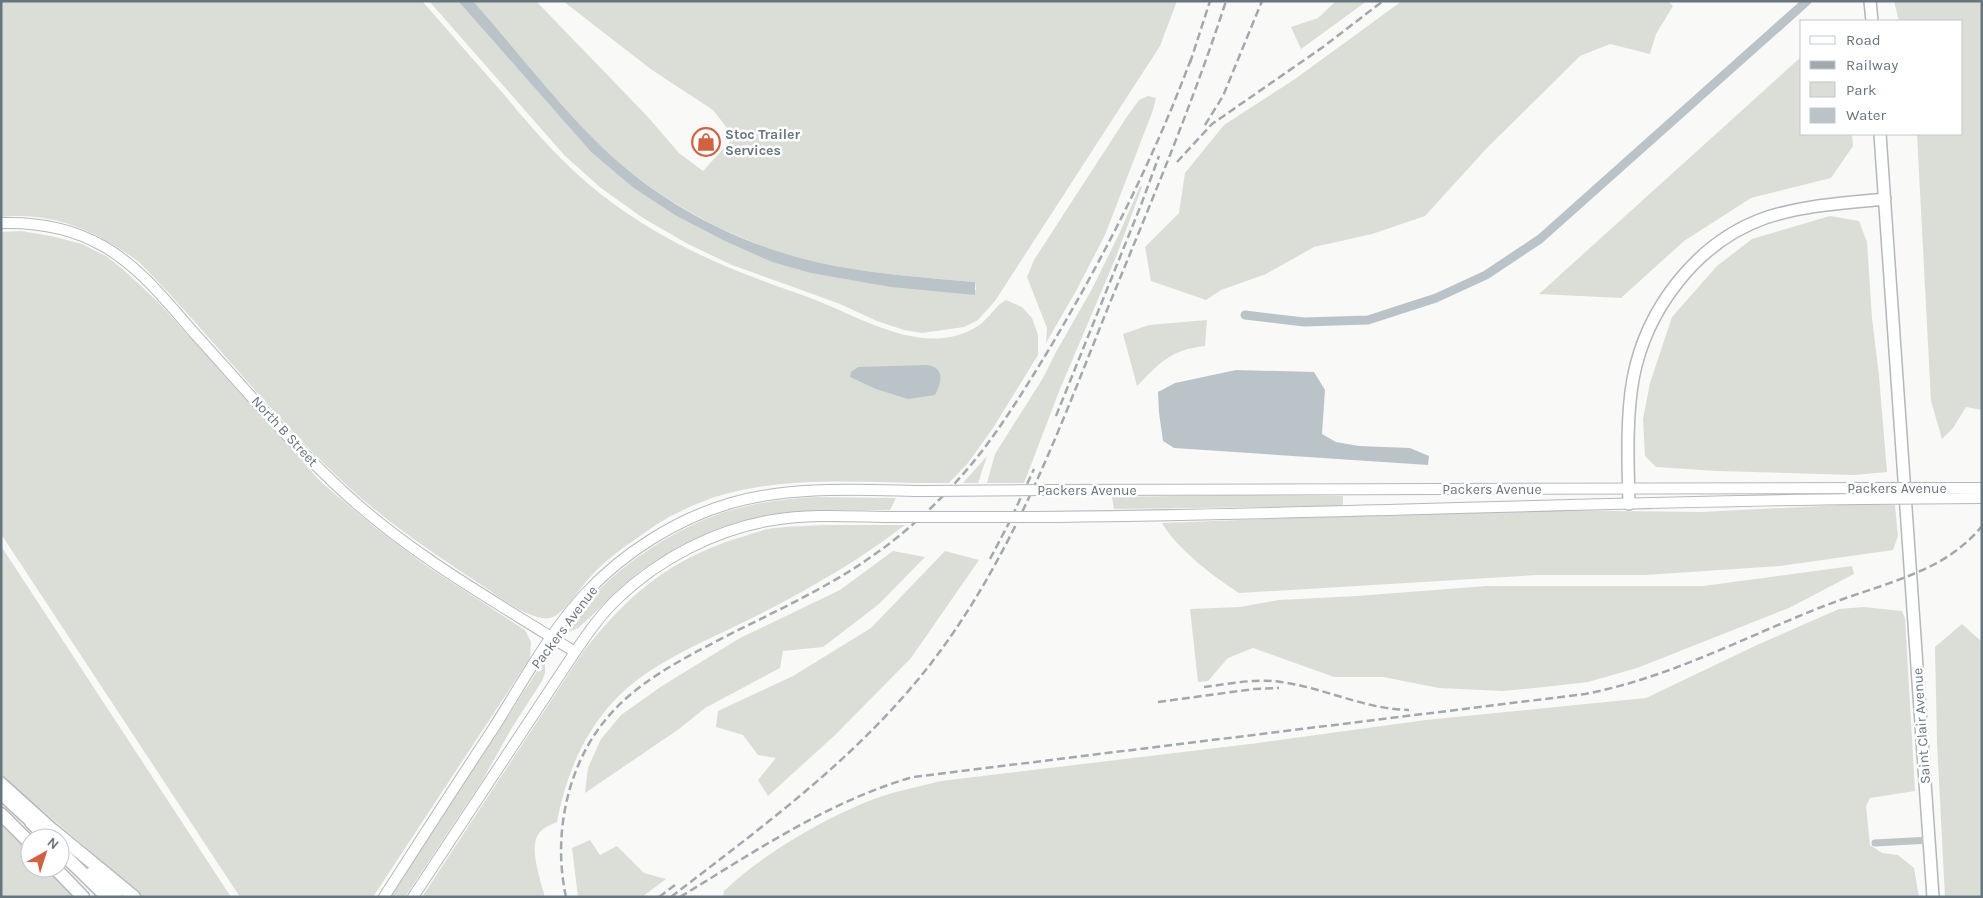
<svg xmlns="http://www.w3.org/2000/svg" width="1983" height="898" font-family="Karla,sans-serif">
<style>
.green{fill:#daded7}
.water{fill:#bac4c8}
.lines{fill:none;stroke-linecap:round;stroke-linejoin:round}
.canal{stroke:#bac4c8;stroke-width:9}
.secondary-casing{stroke:#b4b9bd;stroke-width:12}
.primary-casing{stroke:#b3b8bb;stroke-width:14}
.highway-casing{stroke:#b5b9bc;stroke-width:15}
.street{stroke:#bfc4c7;stroke-width:7}
.secondary{stroke:#fff;stroke-width:10}
.primary{stroke:#fff;stroke-width:11}
.highway{stroke:#fff;stroke-width:12}
.rail{stroke:#a2a8ad;stroke-width:2.5;stroke-dasharray:8 4;stroke-linecap:butt}
.secondary-bridge-casing{stroke:#b4b9bd;stroke-width:12;stroke-linecap:butt}
.secondary-bridge{stroke:#fff;stroke-width:10}
.labels{text-anchor:middle;stroke-width:5;stroke-linejoin:round;paint-order:stroke}
.poi-label{font-size:14px;font-weight:bold;fill:#67757f;stroke:#fff;text-anchor:start}
.street-label{font-size:14px;fill:#67757f;stroke:#fff}
</style>
<rect width="100%" height="100%" fill="#f9f9f8"/>
<path class="green" d="M1 1H422C451 34 479 66 507 98 536 133 566 167 602 195 648 231 703 259 758 279 778 287 798 293 818 301 855 316 903 343 944 338 960 336 976 330 987 318 994 311 998 304 1006 300L1022 307 1032 318 1038 335V355L993 428 968 463 949 483C857 484 760 469 675 514 660 521 646 532 633 541 618 551 603 563 591 576 581 586 563 616 550 618 532 622 498 596 483 586 439 557 394 527 354 492 276 422 213 337 139 262 99 232 53 211 1 217Z
M429 1H458L591 152 631 186 772 262 976 290 975 282C908 276 837 272 774 250 708 227 644 190 595 140 552 97 514 47 473 1H536L647 116 679 153 703 171 734 137 713 110 652 70 563 1H1177L1160 46 995 301 978 320 964 327 922 333 904 330 877 321 840 304 732 265 688 244 643 218 601 188 565 156Z
M1336 1H1367L1301 49 1291 27 1318 18Z
M1402 1H1668L1673 6 1656 34 1650 54 1610 44 1580 56 1486 149 1425 216 1372 234 1314 247 1266 274 1221 290 1206 300 1151 281 1145 247 1179 213 1185 173 1224 125 1295 79Z
M1894 1H1982V410L1966 407 1953 428 1942 439 1931 401 1917 134H1962V21H1899Z
M1802 56V134H1852L1853 146 1831 178 1751 198 1684 241 1621 298 1539 294Z
M1148 96 1156 98 1153 110 1105 235 1076 291 1046 343 1047 328 1027 277 1034 260 1126 118 1139 100Z
M1140 186 1142 187 1116 257 1060 389 1024 483H987L995 454 1043 378 1056 352 1092 289 1120 232Z
M1830 216 1859 221 1867 242 1872 318 1879 376 1887 472 1854 475 1717 471 1656 467 1645 456 1643 419 1650 383 1672 317 1717 266 1752 239Z
M21 231 51 236 82 244 106 256 125 271 158 302 321 482 374 527 425 565 525 630 531 642 530 658 373 897H240L1 534V232Z
M1207 320 1205 346C1170 350 1161 362 1137 386L1123 334 1149 325Z
M987 456 978 483H963Z
M1233 495 1343 496V506L1114 509 1112 497Z
M815 497 896 498 890 510C830 510 766 508 710 532 687 542 664 555 643 569 620 586 600 609 578 628L569 632H565C598 576 680 521 743 507 766 501 790 499 815 497Z
M1860 504 1895 505 1898 536 1893 550 1780 566 1645 575H1537L1239 593C1214 577 1177 549 1162 523L1417 513 1517 510 1701 512Z
M828 525H905C856 563 802 593 746 621 700 644 647 664 612 703 582 736 565 779 557 822 550 825 542 828 538 835 529 847 541 883 545 897H422L583 652C627 596 668 560 738 538 750 535 762 529 775 528 792 526 810 526 828 525Z
M1 546 231 897H144L1 775Z
M893 551 925 557 879 604 823 647 783 651 780 668 705 708 679 729 585 793 588 768 601 739 621 715 662 686 740 638 840 590Z
M945 551 979 560 911 658 834 736 768 796 758 780 776 758 758 755 743 735 716 727 718 711 793 676 871 628Z
M1852 566 1854 574 1789 608 1637 668 1588 682 1553 686 1503 691 1439 688 1383 677H1334L1253 648 1228 658 1208 681 1198 682 1190 609 1240 607 1279 600 1357 596 1487 586H1703Z
M1864 607 1902 611 1905 618 1915 791 1870 798 1866 806 1870 845 1882 853 1898 855 1914 868 1919 897H723L724 891C764 852 839 809 892 793 908 789 925 785 941 781L1250 744 1426 720 1646 698 1757 645 1839 609Z
M1962 624 1982 642 1981 897H1945L1937 742 1935 647Z
M545 663V673L542 681 513 726 482 781 405 897H389L542 664Z
M1 824 30 853V868H45L74 897H1Z
M590 840 600 855 617 846 644 873 666 879 642 897H578L572 848Z"/>
<path class="water" d="M458 1H473C514 47 552 97 595 140 644 190 708 228 774 250 838 272 908 276 975 282V295L891 287 811 273 772 262 725 241 675 215 631 186 591 152Z
M926 365C945 367 942 382 935 395L908 399 876 389 850 377 851 372 858 367Z
M1236 370 1314 372 1325 390 1322 434 1336 442 1359 446 1410 448 1429 456 1428 465 1174 448 1163 441 1159 413 1158 392 1175 383Z"/>
<g class="lines">
<path class="canal" d="M1245 315 1304 322 1368 320 1436 298 1486 275 1540 239 1807 1"/>
<defs>
<path id="secondary" d="M1 223C37 222 72 228 103 246 140 267 167 302 195 334 245 389 293 446 348 496 416 558 498 603 575 652
M1046 490 1863 488
M1034 517C1310 515 1586 502 1863 499
M384 897C420 841 456 785 493 729 521 685 549 633 585 594 623 553 676 519 731 503 794 485 862 490 927 491
M413 897 575 652C588 633 601 614 618 598 659 559 716 529 773 520 814 513 857 517 899 517"/>
<path id="primary" d="M1870 1 1872 21
M1880 134 1933 897
M1629 504C1628 463 1626 419 1633 379 1646 309 1697 242 1765 218 1804 205 1844 203 1885 199
M1 783 61 837
M1 794 37 827
M91 873 117 897"/>
<path id="highway" d="M1 814 30 843
M31 822 47 838
M54 831 134 897
M60 851 107 897
M55 868 83 897"/>
</defs>
<use href="#secondary" class="secondary-casing"/>
<use href="#primary" class="primary-casing"/>
<use href="#highway" class="highway-casing"/>
<path class="street" d="M1875 843 1930 840"/>
<use href="#secondary" class="secondary"/>
<use href="#primary" class="primary"/>
<use href="#highway" class="highway"/>
<path class="rail" d="M1190 63 1210 1
M1205 125 1223 96 1262 1
M1177 162 1212 124 1323 47 1383 1
M1056 416 1141 205 1159 156
M990 559 1010 521 1034 469
M1204 687C1229 684 1256 678 1281 682 1325 688 1364 709 1409 710
M1158 702 1254 689 1279 688
M566 897C558 860 560 823 570 788 594 709 646 678 713 643 751 623 789 606 826 585 875 558 919 523 956 482 991 444 1018 400 1045 356 1102 261 1152 163 1191 59
M659 897 675 885
M671 897C763 826 852 762 925 671 1010 564 1057 435 1107 310 1149 207 1192 106 1226 1
M680 897C754 852 829 801 913 777L1585 694C1669 678 1745 637 1824 606 1860 592 1900 582 1935 564 1952 555 1969 542 1982 526"/>
<defs>
<path id="secondary-bridge" d="M1863 488H1982
M927 491 1046 490
M1863 499 1982 498
M899 517H1034"/>
</defs>
<use href="#secondary-bridge" class="secondary-bridge-casing"/>
<use href="#secondary-bridge" class="secondary-bridge"/>
</g>
<defs>
<symbol id="shop-ring" viewBox="-11 -11 22 22"><circle r="9.5" fill="#fff" stroke="#d3603e" stroke-width="1.5"/><path d="M-5-2.5h2.3a2.7 3.5 0 0 1 5.4 0H5L5.5 6h-11ZM-1.5-2.5h3a1.5 2.3 0 0 0-3 0Z" fill="#d3603e"/></symbol>
</defs>
<g fill-rule="evenodd">
<use href="#shop-ring" x="690" y="126" width="32" height="32"/>
</g>
<g class="labels">
<g class="poi-label">
<text x="725" y="139">Stoc Trailer<tspan x="725" dy="16">Services</tspan></text>
</g>
<g class="street-label">
<text transform="translate(285 431) rotate(47)" y="5">North B Street</text>
<text x="1897" y="493">Packers Avenue</text>
<text x="1492" y="494">Packers Avenue</text>
<text x="1087" y="495">Packers Avenue</text>
<text transform="translate(564 627) rotate(-53)" y="5">Packers Avenue</text>
<text transform="translate(1921 726) rotate(-94)" y="5">Saint Clair Avenue</text>
</g>
</g>
<rect width="1983" height="898" fill="none" stroke="#67757f" stroke-width="5"/>
<rect x="1800" y="20" width="162" height="115" fill="#ffffff" stroke="#c2c8cc"/>
<rect x="1810" y="36" width="25" height="8" fill="#ffffff" stroke="#c2c8cc"/>
<text x="1846" y="45" font-size="15" fill="#67757f">Road</text>
<rect x="1810" y="61" width="25" height="8" fill="#a2a8ad" stroke="#c2c8cc"/>
<text x="1846" y="70" font-size="15" fill="#67757f">Railway</text>
<rect x="1810" y="82" width="25" height="15" fill="#daded7" stroke="#c2c8cc"/>
<text x="1846" y="95" font-size="15" fill="#67757f">Park</text>
<rect x="1810" y="108" width="25" height="15" fill="#bac4c8" stroke="#c2c8cc"/>
<text x="1846" y="120" font-size="15" fill="#67757f">Water</text>
<g transform="translate(45 853) rotate(39)"><circle r="24" fill="#ffffff" stroke="#c2c8cc"/>
<path d="M0-4L9 19L0 12L-9 19Z" fill="#d3603e"/>
<text y="-8" font-size="14" font-weight="bold" text-anchor="middle" fill="#67757f">N</text>
</g>
</svg>
